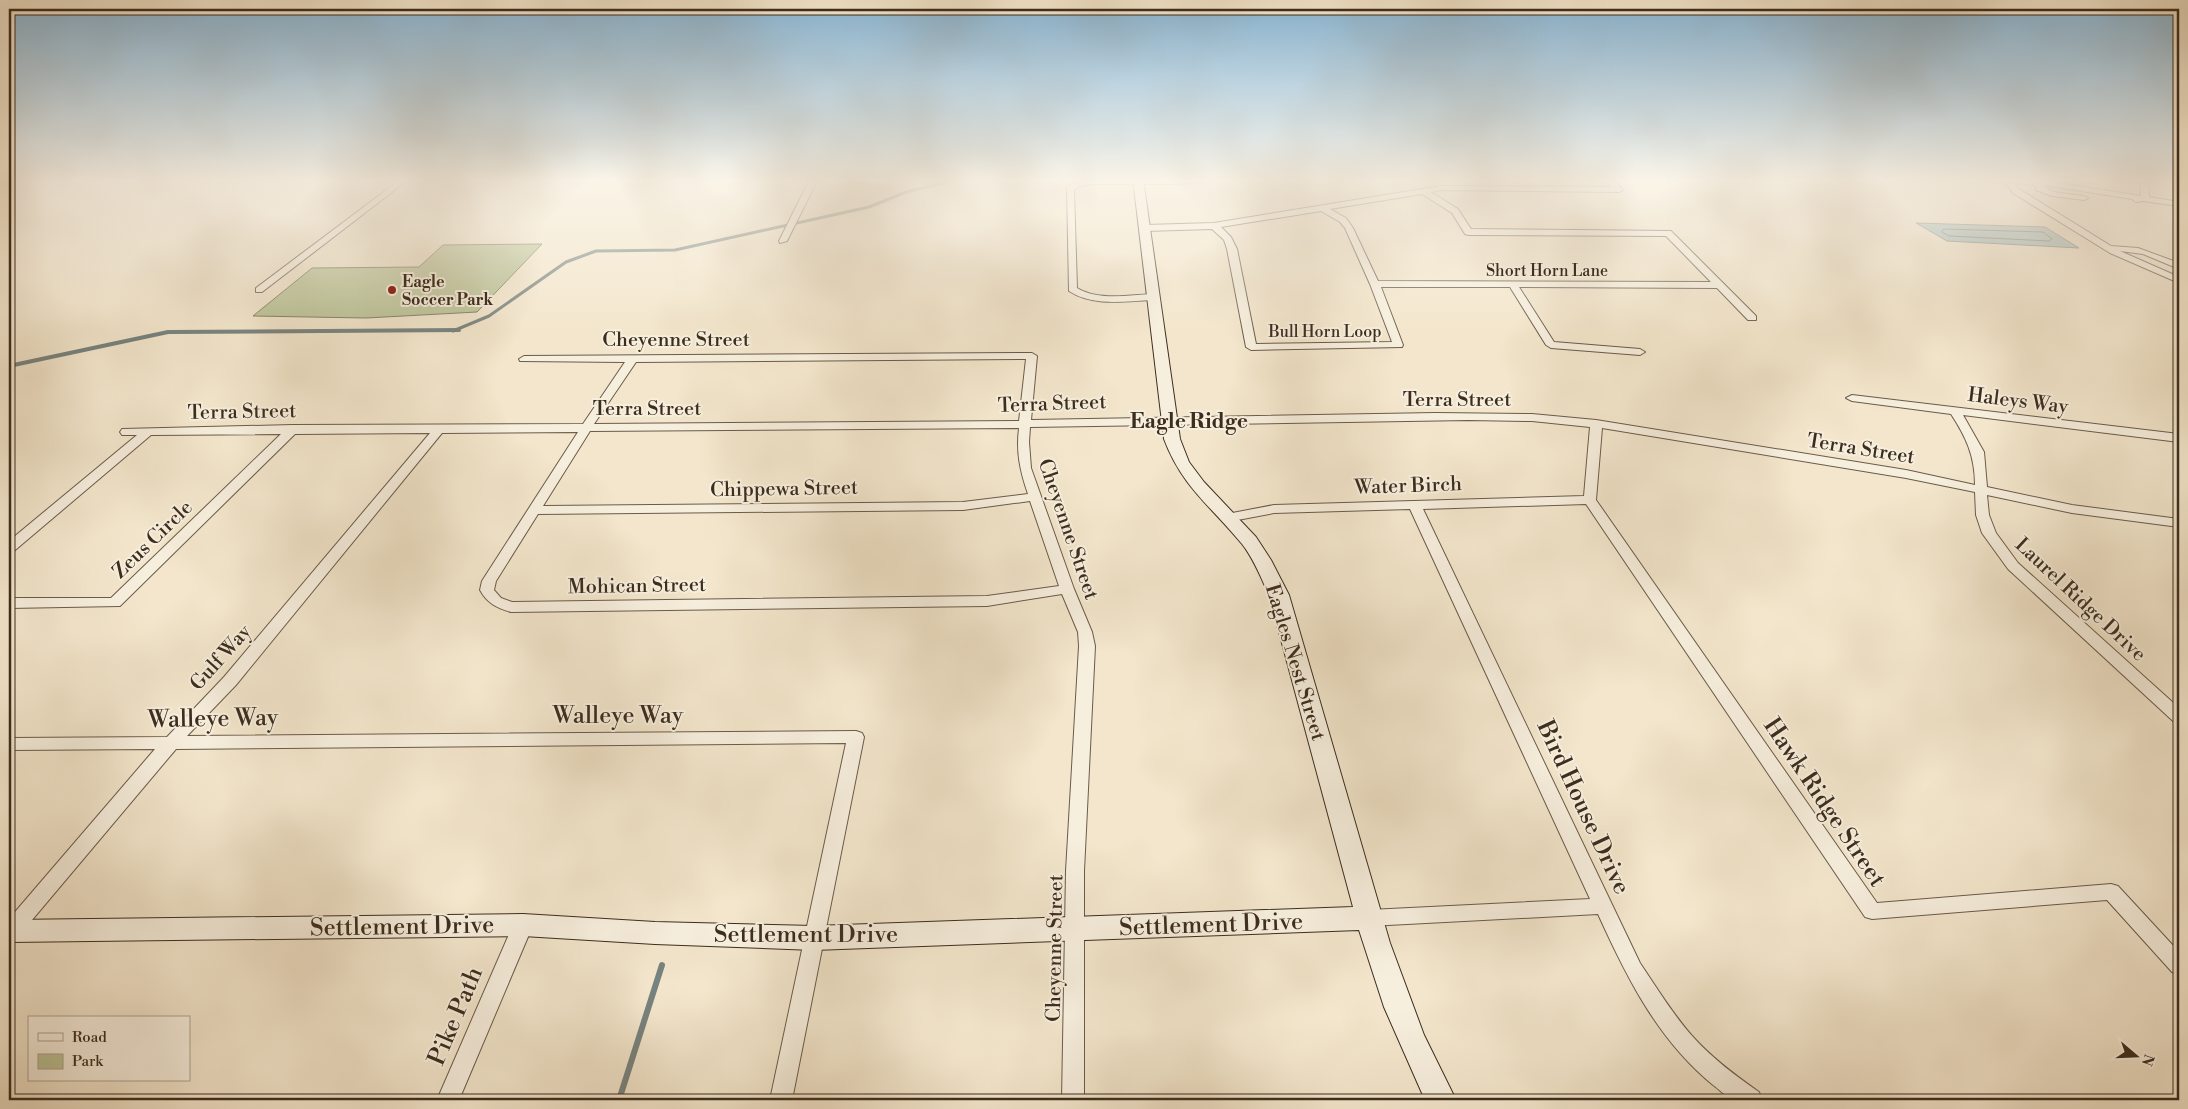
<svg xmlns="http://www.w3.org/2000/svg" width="2188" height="1109" font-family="'Libre Bodoni',serif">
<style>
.green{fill:#bbc598;stroke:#7c795b}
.water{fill:#9ebdc0;stroke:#77837f}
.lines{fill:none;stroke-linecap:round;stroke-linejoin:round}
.shore{stroke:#6d756f;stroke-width:1}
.stream-far2{stroke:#77837f;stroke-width:3}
.stream-far1{stroke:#77837f;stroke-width:4}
.stream{stroke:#77837f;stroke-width:6}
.street-casing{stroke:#6a5b4a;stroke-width:2}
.secondary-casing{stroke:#3c2d1e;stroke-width:2}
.street{fill:#f7efde;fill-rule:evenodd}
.secondary{fill:#f7efde;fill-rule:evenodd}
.poi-dot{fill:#8f2418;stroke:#f7efde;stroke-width:2}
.labels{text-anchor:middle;stroke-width:4;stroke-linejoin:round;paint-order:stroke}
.far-street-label{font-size:16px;fill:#3c2d1e;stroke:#f7efde}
.far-poi-label{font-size:16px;font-weight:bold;fill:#3c2d1e;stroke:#f7efde;text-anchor:start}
.street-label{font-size:20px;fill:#3c2d1e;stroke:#f7efde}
.neighbourhood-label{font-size:21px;font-weight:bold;fill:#3c2d1e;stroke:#f7efde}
.near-street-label{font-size:24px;fill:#3c2d1e;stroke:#f7efde}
</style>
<rect width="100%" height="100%" fill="#f3e6cc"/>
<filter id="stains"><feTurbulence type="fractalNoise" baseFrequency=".004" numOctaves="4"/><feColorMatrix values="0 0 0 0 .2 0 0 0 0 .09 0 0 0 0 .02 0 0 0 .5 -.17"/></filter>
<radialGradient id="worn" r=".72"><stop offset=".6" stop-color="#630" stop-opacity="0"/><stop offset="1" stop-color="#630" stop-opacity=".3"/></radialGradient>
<path class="green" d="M542 244 477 312 366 318 253 316 312 268 419 267 443 245Z"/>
<path class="water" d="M1916 223 2045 227 2079 248 1947 241Z"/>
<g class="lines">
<path class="shore" d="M1944 229 2043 232 2052 239 2049 241 1949 236 1942 232Z"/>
<path class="stream-far2" d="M453 331 489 316 566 262 596 251 675 250 869 207 906 192 958 179"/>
<path class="stream-far1" d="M9 366 168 332 459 330"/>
<path class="stream" d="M619 1100 662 965"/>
<defs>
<path id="street" d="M401 179H409L262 292H256V288Z
M810 179H818L787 241 780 243 779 241Z
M1217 179 1213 181 1178 184H1093L1081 186 1074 190 1077 288C1098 301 1129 295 1153 294L1158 297 1153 300C1126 301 1093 307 1069 291L1067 187 1076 182 1093 180Z
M1604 179H1612L1623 190 1619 192 1441 190 1431 192 1458 209 1471 229 1671 231 1756 316V320H1748L1717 288 1519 287 1554 342 1640 349 1645 352 1640 355 1551 348 1546 345 1510 287H1381L1403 345 1402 347 1251 350 1246 347 1227 249 1224 240 1212 229 1145 231 1141 228 1145 225 1214 223 1441 186 1612 187ZM1422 194 1452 213 1465 234 1468 235 1666 236 1711 282 1378 281 1353 228 1346 218 1330 209ZM1321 211 1340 222 1345 228 1370 284 1392 342 1256 344 1237 249 1231 237 1221 227Z
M2003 179 2039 180 2141 196 2140 179H2148L2149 197 2179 202V206L2143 201 2136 202 2132 199 2043 185 2054 192 2084 196 2088 198 2084 200 2052 196 2036 190 2035 185 2014 183 2019 189 2111 246 2138 248 2179 263V269L2143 254 2120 251 2179 277V283L2110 253 2013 193Z
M1032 353 1037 356 1031 420 1436 413 1532 414 1596 420 1906 470 1975 485C1975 456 1966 437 1951 414L1852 401 1846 398 1852 395 2179 434V442L1963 415 1984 452 1987 487 2072 505 2179 519V527L2072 513 1987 495 1989 515 1996 533 2018 563 2179 708V723L2173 721 2008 569 1982 533 1976 515 1975 492 1906 478 1602 428 1596 500 1877 903 2111 884 2118 886 2179 952V975L2172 972 2107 900 1872 919 1865 917 1586 504 1423 509 1640 963C1657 988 1673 1015 1694 1038 1713 1059 1736 1076 1759 1092L1762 1100C1753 1100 1743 1102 1735 1100 1728 1099 1719 1089 1713 1085 1658 1040 1627 978 1598 914L1369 926 1362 924 1359 918 1362 912 1369 910 1590 899 1410 509 1274 513 1227 522 1220 518 1227 514 1274 505 1584 496 1590 427 1532 421 1468 420 1030 427 1029 442 1031 468 1074 589 1092 632 1095 646 1084 871V1100H1062L1066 871 1079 646 1078 632 1062 594 987 606 511 612C497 608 487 603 480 590L482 581 578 432 442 433 236 685 187 736 856 731 862 733 864 737 792 1100H770L846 743 176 749 16 939 9 941V919L155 749 9 750V738L167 737 224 677 430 433 295 434 120 606 9 608V598H111L281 434 151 435 14 551 9 552V541L137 435H122L120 432 122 429 293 425 583 424 625 362 520 361 519 359 524 356ZM1026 359 1019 421 594 424 636 362ZM1019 428C1016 452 1020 471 1028 494L963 502 543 506 590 431ZM1030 501 1059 586 987 596 512 602 501 598 494 590 496 581 538 514 963 510Z
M523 917 530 919 533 925 459 1100H437L513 925 516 919Z"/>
<path id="secondary" d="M1133 179H1143L1180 439 1189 462 1204 482 1256 537 1271 560 1289 595 1390 943 1424 1035 1456 1100H1425L1384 1007 1359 930 814 950 655 944 523 936 9 942V920L523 914 655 922 814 926 1353 907 1269 595C1261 578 1254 559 1242 544 1211 506 1182 487 1164 439Z"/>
</defs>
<use href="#street" class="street-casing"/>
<use href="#secondary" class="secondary-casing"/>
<use href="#street" class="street"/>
<use href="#secondary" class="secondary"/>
</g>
<linearGradient id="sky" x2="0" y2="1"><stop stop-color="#8ab8d8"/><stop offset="0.54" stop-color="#faf4e8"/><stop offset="1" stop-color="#faf4e8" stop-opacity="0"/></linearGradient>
<rect width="2188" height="334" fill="url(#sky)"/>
<circle class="poi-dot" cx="392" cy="290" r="5"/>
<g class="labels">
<g class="far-street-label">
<text x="1547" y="276">Short Horn Lane</text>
<text x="1325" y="337">Bull Horn Loop</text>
</g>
<g class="far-poi-label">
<text x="402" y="287">Eagle<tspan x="402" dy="18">Soccer Park</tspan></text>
</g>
<g class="street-label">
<text x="676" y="346">Cheyenne Street</text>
<text x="1457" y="406">Terra Street</text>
<text transform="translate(2018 400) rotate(7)" y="7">Haleys Way</text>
<text transform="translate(1052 403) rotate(-2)" y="7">Terra Street</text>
<text x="647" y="415">Terra Street</text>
<text transform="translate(242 411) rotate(-1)" y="7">Terra Street</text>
<text transform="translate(1861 448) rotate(9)" y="7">Terra Street</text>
<text transform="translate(1408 485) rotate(-2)" y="7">Water Birch</text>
<text transform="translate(784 488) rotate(-1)" y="7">Chippewa Street</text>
<text transform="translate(1069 529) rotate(71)" y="7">Cheyenne Street</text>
<text transform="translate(152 539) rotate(-44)" y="7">Zeus Circle</text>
<text transform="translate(637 585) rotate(-1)" y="7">Mohican Street</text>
<text transform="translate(2081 599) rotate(43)" y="7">Laurel Ridge Drive</text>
<text transform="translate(220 657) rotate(-48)" y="7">Gulf Way</text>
<text transform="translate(1296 662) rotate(73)" y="7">Eagles Nest Street</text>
<text transform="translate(1054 948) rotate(-89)" y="7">Cheyenne Street</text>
</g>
<g class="neighbourhood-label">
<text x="1189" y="428">Eagle Ridge</text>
</g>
<g class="near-street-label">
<text x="618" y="723">Walleye Way</text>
<text transform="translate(213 718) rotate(-1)" y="8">Walleye Way</text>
<text transform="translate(1825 802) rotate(56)" y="8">Hawk Ridge Street</text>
<text transform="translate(1584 807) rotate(65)" y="8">Bird House Drive</text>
<text transform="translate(1211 924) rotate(-2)" y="8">Settlement Drive</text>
<text transform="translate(402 926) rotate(-1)" y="8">Settlement Drive</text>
<text x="806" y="942">Settlement Drive</text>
<text transform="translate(455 1016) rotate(-67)" y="8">Pike Path</text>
</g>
</g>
<rect width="2188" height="1109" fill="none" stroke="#f3e6cc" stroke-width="30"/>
<rect x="10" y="10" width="2168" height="1089" fill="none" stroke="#3c2d1e" stroke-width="2.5"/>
<rect x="15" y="15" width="2158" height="1079" fill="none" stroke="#3c2d1e"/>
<rect x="28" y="1016" width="162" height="65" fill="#f7efde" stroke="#aca191"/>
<rect x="38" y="1033" width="25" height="8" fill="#f7efde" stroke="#aca191"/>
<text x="72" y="1042" font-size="15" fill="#3c2d1e">Road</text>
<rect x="38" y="1054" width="25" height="15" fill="#bbc598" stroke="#aca191"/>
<text x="72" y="1066" font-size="15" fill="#3c2d1e">Park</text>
<g transform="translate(2136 1056) rotate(109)" stroke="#f7efde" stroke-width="4" paint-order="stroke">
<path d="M0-4L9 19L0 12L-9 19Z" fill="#3c2d1e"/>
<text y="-8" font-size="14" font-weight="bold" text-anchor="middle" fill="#3c2d1e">N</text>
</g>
<rect width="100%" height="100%" filter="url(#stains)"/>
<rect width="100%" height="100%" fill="url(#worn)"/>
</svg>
